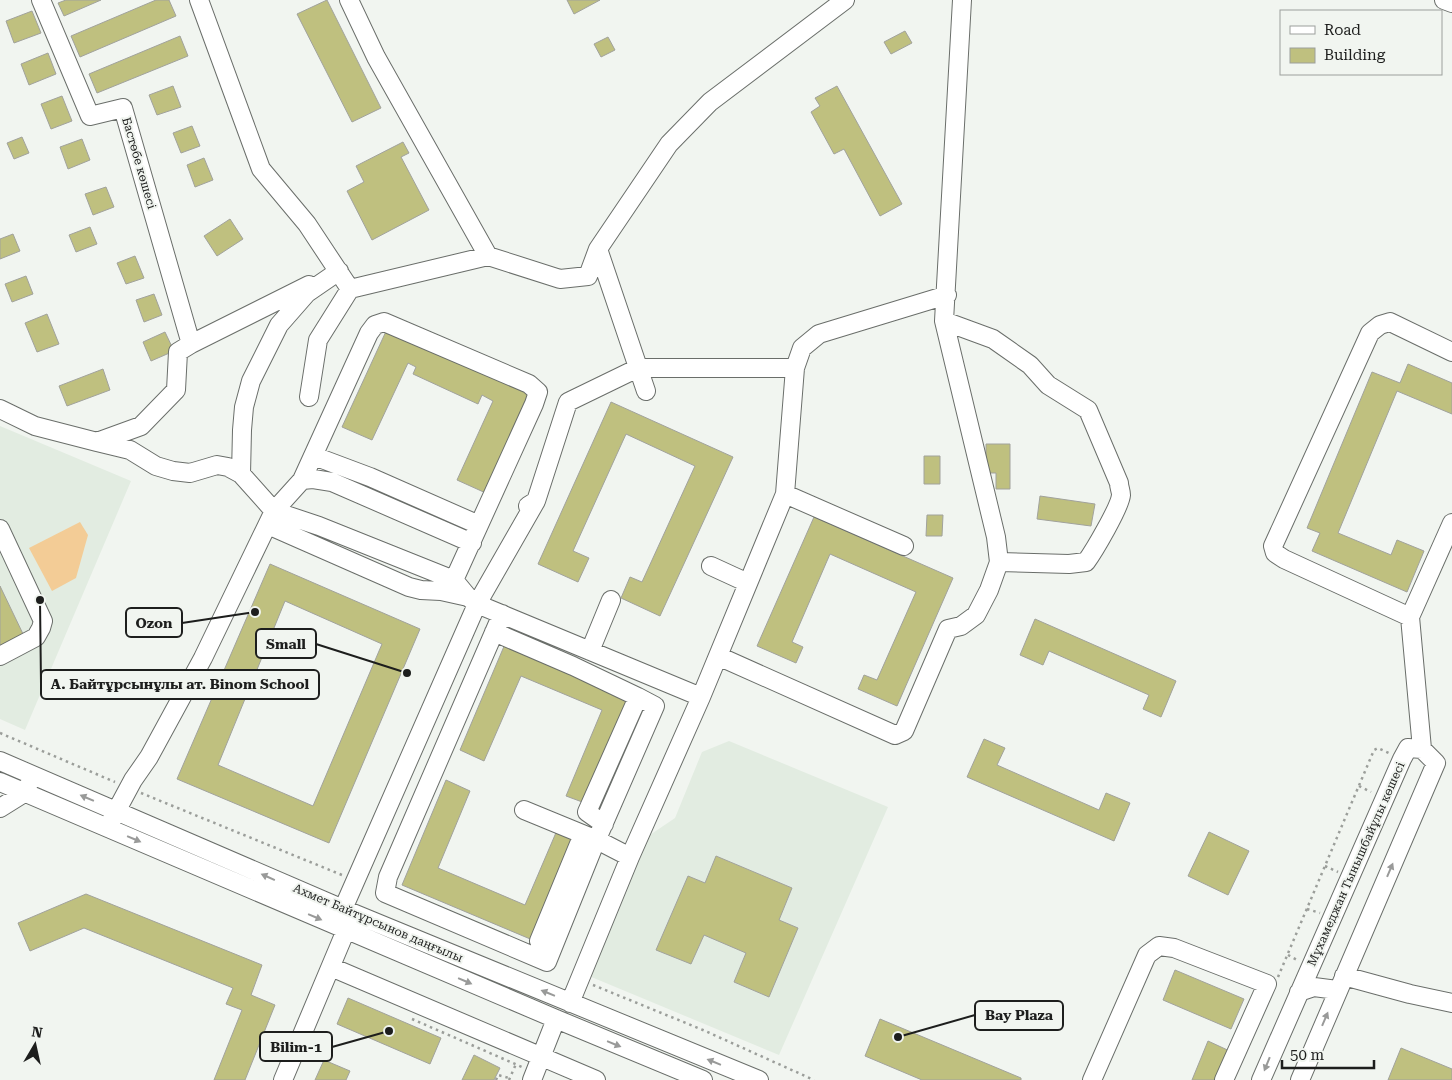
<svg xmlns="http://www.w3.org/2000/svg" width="1452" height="1080" font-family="'Roboto Serif',serif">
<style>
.built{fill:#e2ece1}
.green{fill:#f3cc96}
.building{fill:#bfc07f;stroke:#a1a29c;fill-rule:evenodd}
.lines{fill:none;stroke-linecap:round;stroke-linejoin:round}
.minor-casing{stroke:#6a6e6a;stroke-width:20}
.path{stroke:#9b9e9a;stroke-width:2.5;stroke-dasharray:2.5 4;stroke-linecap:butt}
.minor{stroke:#fff;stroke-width:18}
.oneway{fill:#999a99}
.labels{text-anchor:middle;stroke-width:4;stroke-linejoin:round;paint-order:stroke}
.street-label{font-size:12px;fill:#1d1e1d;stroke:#f1f5f0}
.leader{fill:none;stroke:#1d1e1d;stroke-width:2}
.callout-dot{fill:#1d1e1d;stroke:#f1f5f0;stroke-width:2}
.callout{fill:#f1f5f0;stroke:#1d1e1d;stroke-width:2}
.callout-label{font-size:14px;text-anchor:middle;font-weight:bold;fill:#1d1e1d}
</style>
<rect width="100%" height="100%" fill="#f1f5f0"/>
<path class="built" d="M0 426 131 481 25 730 0 719Z
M729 741 888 807 779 1055 589 976 644 839 675 818 702 752Z"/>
<path class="green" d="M80 522 88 535 76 578 52 591 29 548Z"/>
<path class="building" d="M66 0H101L64 16 58 3Z
M156 0H169L176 16 80 57 71 36Z
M327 0 381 108 352 122 297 14Z
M567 0H600L574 14Z
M32 11 41 33 14 43 6 21Z
M905 31 912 43 891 54 884 42Z
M180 36 188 56 97 93 89 74Z
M608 37 615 50 601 57 594 44Z
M48 53 56 74 29 85 21 64Z
M173 86 181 107 157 115 149 95Z
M837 86 902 204 880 216 844 149 834 154 811 112 820 106 815 98Z
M62 96 72 121 51 129 41 104Z
M192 126 200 146 181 153 173 133Z
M22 137 29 153 14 159 7 143Z
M82 139 90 160 68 169 60 147Z
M403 142 409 153 401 157 429 210 372 240 347 191 364 182 356 166Z
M204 158 213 180 195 187 187 165Z
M106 187 114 207 93 215 85 194Z
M230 219 243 239 217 256 204 236Z
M90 227 97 244 76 252 69 235Z
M13 234 20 251 0 259V239Z
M135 256 144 278 126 284 117 263Z
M26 276 33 294 12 302 5 284Z
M154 294 162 315 144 322 136 300Z
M47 314 59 344 37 352 25 323Z
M388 327 534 395 488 494 457 480 493 401 482 395 478 404 413 374 416 367 408 363 372 440 342 427Z
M165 332 174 351 151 361 143 342Z
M1408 364 1452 383V414L1397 391 1338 533 1391 555 1397 540 1424 551 1407 592 1312 551 1320 533 1307 528 1372 372 1400 383Z
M103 369 110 390 67 406 59 386Z
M611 402 733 457 660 616 621 598 630 577 642 582 695 466 626 434 573 551 589 558 578 582 538 564Z
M986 444H1010V489H996V473H986Z
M924 456H940V484H924Z
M1040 496 1095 504 1091 526 1037 519Z
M927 515H943L942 536H926Z
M814 517 953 578 897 706 858 689 864 675 877 680 916 592 830 554 792 642 803 647 796 663 757 646Z
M270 564 420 629 329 843 177 779ZM285 601 382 644 313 806 218 765Z
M0 586 24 636 0 647Z
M1035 619 1176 681 1161 717 1143 709 1149 695 1049 651 1043 665 1020 655Z
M505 644 630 698 585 803 566 796 602 710 521 676 484 761 460 750Z
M984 739 1005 748 997 765 1099 810 1106 793 1130 803 1114 841 967 777Z
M446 780 470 791 438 868 525 905 558 828 579 837 535 941 402 885Z
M1209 832 1249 851 1228 895 1188 876Z
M716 856 792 888 779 920 798 928 769 997 734 982 746 953 704 935 691 964 656 950 688 876 705 883Z
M86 894 262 965 251 995 275 1005 245 1080H214L242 1010 226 1004 233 988 84 928 30 951 18 923Z
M1175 970 1244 999 1231 1029 1163 1000Z
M348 998 441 1038 430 1064 337 1024Z
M880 1019 1021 1078V1080H922L865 1056Z
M1208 1041 1234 1053 1222 1080H1192Z
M1401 1048 1452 1069V1080H1388Z
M474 1055 500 1068 494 1080H462Z
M324 1060 350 1071 346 1080H315Z"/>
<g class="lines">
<defs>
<path id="minor" d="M41 0 90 116 123 108 191 344
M199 0 261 169 307 224 350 289 488 256 376 57 349 0
M1444 0 1452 3
M598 249 646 391
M488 256 560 279 588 276 598 249 669 144 710 102 845 0
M339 271 307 293 279 325 251 381 244 407 242 430 241 474 274 511 319 526 454 580 468 597 477 604 536 501
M944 321 993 339 1030 365 1048 385 1088 410 1119 483C1119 487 1121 491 1121 495 1120 507 1094 551 1086 562L1069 564 999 562
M309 397 318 340 350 289
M0 409 35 426 97 442 141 426 176 390 178 352 191 344 309 285
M97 442 130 450 156 466 173 471 190 473 217 465 228 467 241 474
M314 456 370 477 479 525
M302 480 369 333 375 325 384 322 529 384 538 392 534 404 454 580
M785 494 904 546
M528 506 536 501 568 402 638 368H795L802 348 819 334 947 295
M268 525 409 587 421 590 441 591 468 597
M0 529 43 621 41 628 36 637 0 656
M711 566 748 583
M502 614 388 877 385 893 547 962 593 848 655 706 638 697 587 812 604 824
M1410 617 1284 559 1275 553 1273 546 1370 333 1380 325 1390 322 1452 352
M494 632 573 666 638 697
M590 651 611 600
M718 656 895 735 904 731 948 629 961 626 976 615 989 590 999 562 996 537 944 321 962 0
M1422 749 1410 617 1452 523
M0 761 343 909 759 1080
M0 782 556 1019 703 1080
M0 808 24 793 28 786
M524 810 597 840 630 857 570 1003
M111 821 133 780 149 757 203 658 274 511 302 480 313 479 332 482 472 543
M630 857 701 697 785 494 795 368
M343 909 477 604 701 697
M551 949 539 941 579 844 593 848
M331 967 596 1080
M1344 976 1410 994 1452 1003
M1299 992 1314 987 1337 990
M283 1080 346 930
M532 1080 556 1019
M1092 1080 1147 955 1159 946 1174 948 1267 984 1224 1080
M1261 1080 1402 759 1408 748 1422 749 1436 763 1300 1080"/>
</defs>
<use href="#minor" class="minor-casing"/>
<path class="path" d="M0 733 115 782
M1359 786 1371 792
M141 793 342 875
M1325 866 1338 872
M1307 909 1320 913
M1288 955 1297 960
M1278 977 1374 750 1378 748 1391 754
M593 985 703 1030 814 1080
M412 1019 522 1067
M496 1080 498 1075 509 1078
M509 1080 516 1064"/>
<use href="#minor" class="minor"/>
</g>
<defs><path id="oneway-solid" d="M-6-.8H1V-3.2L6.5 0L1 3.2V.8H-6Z" transform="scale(1.25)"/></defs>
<g class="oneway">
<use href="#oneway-solid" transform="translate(87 798) rotate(-157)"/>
<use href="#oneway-solid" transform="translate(134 839) rotate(23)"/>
<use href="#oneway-solid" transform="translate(1390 870) rotate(-67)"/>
<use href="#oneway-solid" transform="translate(268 877) rotate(-156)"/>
<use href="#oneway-solid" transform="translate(315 917) rotate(23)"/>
<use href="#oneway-solid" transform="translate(465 981) rotate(23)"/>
<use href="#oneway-solid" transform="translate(548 993) rotate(-158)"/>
<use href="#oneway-solid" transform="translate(1325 1019) rotate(-67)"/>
<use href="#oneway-solid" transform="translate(614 1044) rotate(22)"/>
<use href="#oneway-solid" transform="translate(714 1062) rotate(-158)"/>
<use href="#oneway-solid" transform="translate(1267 1064) rotate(112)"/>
</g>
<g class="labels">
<g class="street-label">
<text transform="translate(139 163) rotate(74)" y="4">Бастөбе көшесі</text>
<text transform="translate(1356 864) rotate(-66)" y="4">Мұхамеджан Тынышбайұлы көшесі</text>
<text transform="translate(378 923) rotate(23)" y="4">Ахмет Байтұрсынов даңғылы</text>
</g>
</g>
<path class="leader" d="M255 612L182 623M407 673L316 644M40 600L41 684M898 1037L975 1015M389 1031L332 1047"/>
<g class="callout-dot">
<circle cx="255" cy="612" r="5"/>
<circle cx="407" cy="673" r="5"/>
<circle cx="40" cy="600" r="5"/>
<circle cx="898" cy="1037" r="5"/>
<circle cx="389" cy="1031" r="5"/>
</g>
<g class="callout">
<rect x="126" y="608" width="56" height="29" rx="5"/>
<rect x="256" y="629" width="60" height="29" rx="5"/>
<rect x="41" y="670" width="278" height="29" rx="5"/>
<rect x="975" y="1001" width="88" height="29" rx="5"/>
<rect x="260" y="1032" width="72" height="29" rx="5"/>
</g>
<g class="callout-label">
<text x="154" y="628">Ozon</text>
<text x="286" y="649">Small</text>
<text x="180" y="689">А. Байтұрсынұлы ат. Binom School</text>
<text x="1019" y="1020">Bay Plaza</text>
<text x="296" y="1052">Bilim-1</text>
</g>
<rect x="1280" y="10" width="162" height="65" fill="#f1f5f0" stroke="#9c9f9c"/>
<rect x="1290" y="26" width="25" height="8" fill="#ffffff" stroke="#9c9f9c"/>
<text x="1324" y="35" font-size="15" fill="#1d1e1d">Road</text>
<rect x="1290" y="48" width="25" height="15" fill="#bfc07f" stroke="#9c9f9c"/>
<text x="1324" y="60" font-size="15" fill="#1d1e1d">Building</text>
<g transform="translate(35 1045) rotate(9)" stroke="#f1f5f0" stroke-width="4" paint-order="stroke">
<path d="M0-4L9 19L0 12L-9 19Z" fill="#1d1e1d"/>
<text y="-8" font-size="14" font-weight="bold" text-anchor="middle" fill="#1d1e1d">N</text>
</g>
<path d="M1282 1060v8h92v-8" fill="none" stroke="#1d1e1d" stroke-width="2.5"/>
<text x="1290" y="1060" font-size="15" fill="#1d1e1d" stroke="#f1f5f0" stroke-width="4" paint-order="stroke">50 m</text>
</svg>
